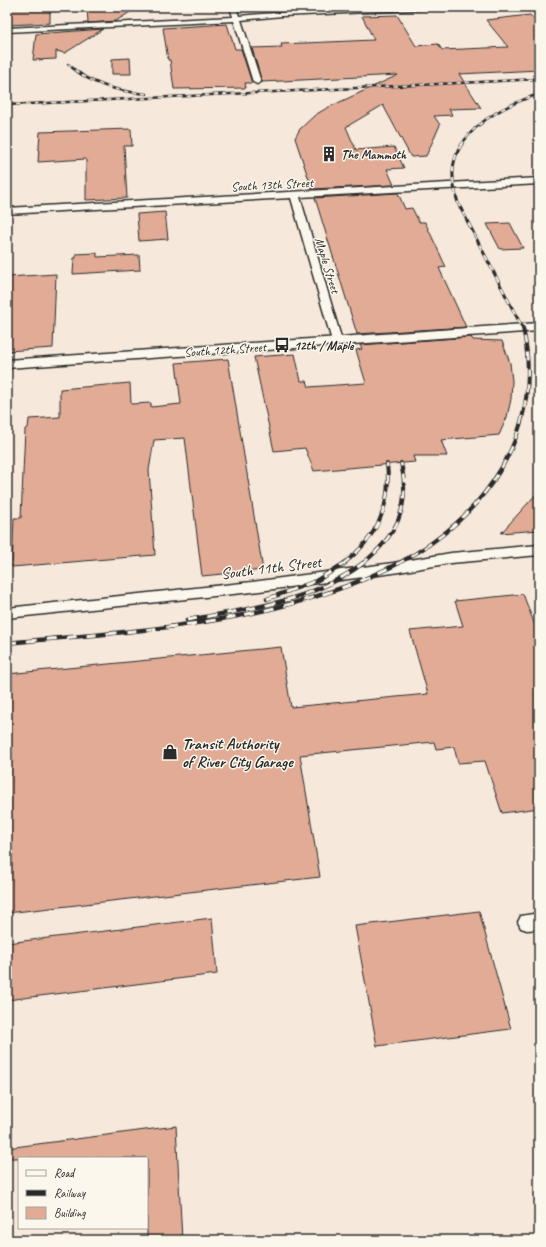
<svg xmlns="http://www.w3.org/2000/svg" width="546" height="1247" font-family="Caveat,sans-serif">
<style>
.building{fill:#e1ab96;stroke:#2b2b2b}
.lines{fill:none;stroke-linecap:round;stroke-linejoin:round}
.minor-casing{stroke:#2b2b2b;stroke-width:3}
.tertiary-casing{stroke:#2b2b2b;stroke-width:3}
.minor{fill:#fbf7ec;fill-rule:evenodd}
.tertiary{fill:#fbf7ec;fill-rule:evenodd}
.rail-far3-casing{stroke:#2b2b2b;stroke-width:2.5}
.rail-far2-casing{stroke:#2b2b2b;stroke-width:3}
.rail-far1-casing{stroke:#2b2b2b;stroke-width:4}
.rail-casing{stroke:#2b2b2b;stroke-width:4.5}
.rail-far3{stroke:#fbf7ec;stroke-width:1.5;stroke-dasharray:4.5;stroke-linecap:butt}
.rail-far2{stroke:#fbf7ec;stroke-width:2;stroke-dasharray:6;stroke-linecap:butt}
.rail-far1{stroke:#fbf7ec;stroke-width:2.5;stroke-dasharray:8;stroke-linecap:butt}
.rail{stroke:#fbf7ec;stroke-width:3;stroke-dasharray:10;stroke-linecap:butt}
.labels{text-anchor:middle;stroke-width:3;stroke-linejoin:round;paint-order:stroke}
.far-poi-label{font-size:13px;font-weight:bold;fill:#2b2b2b;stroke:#fbf7ec;text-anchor:start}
.far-street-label{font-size:13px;fill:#2b2b2b;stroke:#fbf7ec}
.street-label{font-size:16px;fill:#2b2b2b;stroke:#fbf7ec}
.poi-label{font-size:16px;font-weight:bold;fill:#2b2b2b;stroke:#fbf7ec;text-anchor:start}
</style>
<rect width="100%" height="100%" fill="#f6e8db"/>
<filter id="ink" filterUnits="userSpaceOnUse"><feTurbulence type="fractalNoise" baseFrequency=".025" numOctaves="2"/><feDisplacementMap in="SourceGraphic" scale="8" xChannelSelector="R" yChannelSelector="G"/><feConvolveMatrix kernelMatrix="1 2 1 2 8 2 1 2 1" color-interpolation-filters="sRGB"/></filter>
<g filter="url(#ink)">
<path class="building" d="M7 7H50V23L7 25Z
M87 7H138L116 21 88 23Z
M397 15 416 46 438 44 442 50 508 47 486 20 530 15 539 25V70L459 74 481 108 449 109 452 115 434 116 440 125 426 156 411 157 383 105 346 127 356 150 394 147 404 168 387 169 394 185 312 189 295 138 300 129 315 115 327 108 398 75 262 82 252 48 282 47 281 44 374 40 362 16Z
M227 24 235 49H241L252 83H245L246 88 174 89 170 60H168L163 28Z
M103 29 65 53 56 51V59L33 60 36 34Z
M130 58 131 74H112V59Z
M131 129 132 146H124L127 198 86 200V159L38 162 40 132Z
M398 193 405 209 412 208 419 222H425L446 267 439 268 466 327 357 334 315 198Z
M165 212 168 239 139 241 137 214Z
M510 223 523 248 500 249 487 224Z
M97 253V257L139 255 140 270 73 274 74 258H76V254Z
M56 274 53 348 7 351V277Z
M471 337 473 340 502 341 510 363 512 381 511 399 507 417 499 435 441 440 447 456H413L415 462 314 471 305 448 274 451 254 357 295 354 301 381H307L309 387 366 383 356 350 362 349 360 345Z
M228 359 263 570 202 576 185 438 154 440 149 470 155 555 12 567 14 518H21L25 429 28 428 29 419 60 417V389L130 383 131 404 151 403V407L181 404 176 363Z
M539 491V530L501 533Z
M523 594 539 636V808L502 813 485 761 458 763 454 747 436 749 434 742 300 755 320 877 7 913V674L281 647 291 707 428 694 410 631 463 626 455 601Z
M479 911 511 1029 377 1046 355 926Z
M212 918 217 974 7 1000V943Z
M176 1126 182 1240H147V1158H7V1148Z"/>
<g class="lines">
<defs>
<path id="minor" d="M230 7H236L239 16C305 10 371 7 437 7L434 9 282 16 241 20 261 82 257 84 253 82 234 21 7 32V28L233 17Z
M539 178V184L300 197 342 341 337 344 332 341 291 198 7 214V208Z
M539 545V555L451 563 393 573 252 592 7 618V608L252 582 393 563 451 553Z
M539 913V929L527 930 521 928 518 922 521 916Z"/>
<path id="tertiary" d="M539 323V331L7 368V360Z"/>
</defs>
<use href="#minor" class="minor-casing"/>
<use href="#tertiary" class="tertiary-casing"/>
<use href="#minor" class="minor"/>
<use href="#tertiary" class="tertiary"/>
<defs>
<path id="rail-far3" d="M68 64C90 85 117 91 146 94
M7 105 539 79
M461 145C479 118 509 104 539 94"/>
<path id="rail-far2" d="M462 144C449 163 452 182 458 203L523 329"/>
<path id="rail-far1" d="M343 564C377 538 392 506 387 464
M362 564C397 536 411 507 401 463
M397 564C483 520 546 433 523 328"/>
<path id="rail" d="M267 599 316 581 345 563
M187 620C248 609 313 602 363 563
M7 643C140 630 278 625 399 563"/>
</defs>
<use href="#rail-far3" class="rail-far3-casing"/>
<use href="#rail-far2" class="rail-far2-casing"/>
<use href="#rail-far1" class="rail-far1-casing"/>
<use href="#rail" class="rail-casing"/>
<use href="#rail-far3" class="rail-far3"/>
<use href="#rail-far2" class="rail-far2"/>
<use href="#rail-far1" class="rail-far1"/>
<use href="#rail" class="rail"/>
</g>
</g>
<defs>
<symbol id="building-bare" viewBox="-9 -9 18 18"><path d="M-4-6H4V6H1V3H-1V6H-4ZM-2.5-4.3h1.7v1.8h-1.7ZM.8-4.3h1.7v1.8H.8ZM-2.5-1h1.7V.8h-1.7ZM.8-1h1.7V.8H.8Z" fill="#2b2b2b" stroke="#fbf7ec" stroke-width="2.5" paint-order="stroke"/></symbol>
<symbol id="bus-bare" viewBox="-9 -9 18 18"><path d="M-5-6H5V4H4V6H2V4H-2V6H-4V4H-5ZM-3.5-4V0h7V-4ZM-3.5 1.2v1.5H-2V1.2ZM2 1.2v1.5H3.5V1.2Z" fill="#2b2b2b" stroke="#fbf7ec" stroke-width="2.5" paint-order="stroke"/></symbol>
<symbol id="shop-bare" viewBox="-9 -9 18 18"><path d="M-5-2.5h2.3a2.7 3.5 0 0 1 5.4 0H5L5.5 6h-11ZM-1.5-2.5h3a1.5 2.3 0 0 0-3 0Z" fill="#2b2b2b" stroke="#fbf7ec" stroke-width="2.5" paint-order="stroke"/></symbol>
</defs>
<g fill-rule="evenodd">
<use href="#building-bare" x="318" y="143" width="22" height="22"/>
<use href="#bus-bare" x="271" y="334" width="22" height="22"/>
<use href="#shop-bare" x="159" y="741" width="22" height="22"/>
</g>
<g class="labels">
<g class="far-poi-label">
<text x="341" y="159">The Mammoth</text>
<text x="294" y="350">12th / Maple</text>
</g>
<g class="far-street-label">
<text transform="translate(272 184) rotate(-3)" y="5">South 13th Street</text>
<text transform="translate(328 265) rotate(73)" y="5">Maple Street</text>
<text transform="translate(225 349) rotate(-4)" y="5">South 12th Street</text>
</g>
<g class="street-label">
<text transform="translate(271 567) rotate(-7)" y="6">South 11th Street</text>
</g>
<g class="poi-label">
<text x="182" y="749">Transit Authority<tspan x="182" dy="18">of River City Garage</tspan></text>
</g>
</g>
<rect width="546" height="1247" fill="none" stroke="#fbf7ec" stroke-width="24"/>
<rect x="12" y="12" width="522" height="1223" fill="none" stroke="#2b2b2b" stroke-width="1.5" filter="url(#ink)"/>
<rect x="18" y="1157" width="130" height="72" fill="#fbf7ec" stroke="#a8a59f"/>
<rect x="26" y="1170" width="20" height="6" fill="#fbf7ec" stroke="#a8a59f"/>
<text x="54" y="1177" font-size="12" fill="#2b2b2b">Road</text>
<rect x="26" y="1190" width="20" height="6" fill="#2b2b2b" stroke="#a8a59f"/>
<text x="54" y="1197" font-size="12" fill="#2b2b2b">Railway</text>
<rect x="26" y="1207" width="20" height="12" fill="#e1ab96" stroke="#a8a59f"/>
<text x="54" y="1217" font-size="12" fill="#2b2b2b">Building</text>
</svg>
